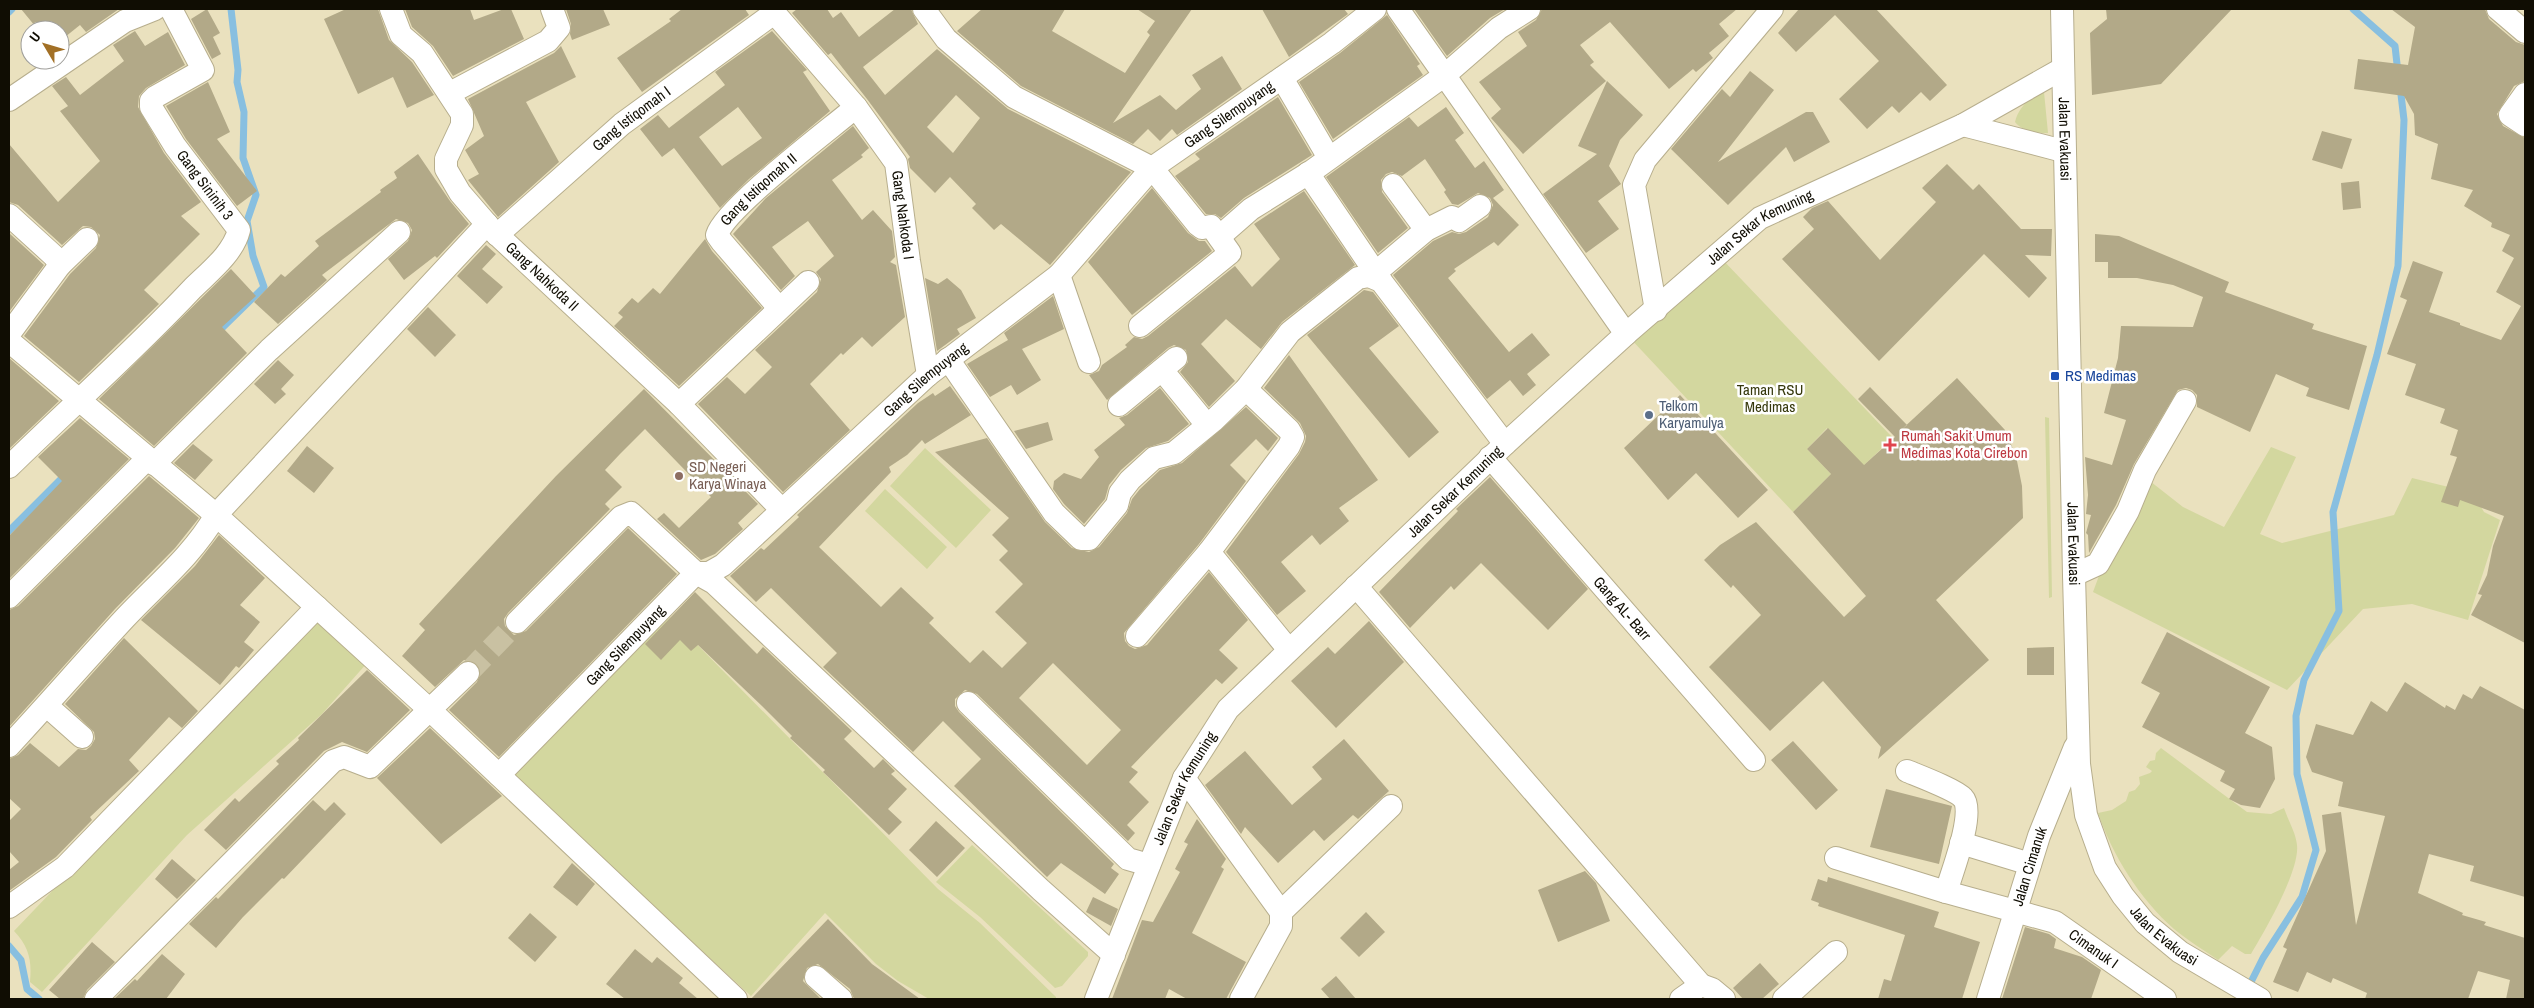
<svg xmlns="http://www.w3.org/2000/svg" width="2534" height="1008" font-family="'Archivo Narrow',sans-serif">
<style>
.green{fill:#d3d79f}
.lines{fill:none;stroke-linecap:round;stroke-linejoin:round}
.stream{stroke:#88bfe0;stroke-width:7}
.building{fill:#b2a988;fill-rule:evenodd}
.minor-tunnel{stroke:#c9c1a2;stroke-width:22;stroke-dasharray:22 11;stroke-linecap:butt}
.minor-casing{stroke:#b7ae8d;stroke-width:24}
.minor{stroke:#fff;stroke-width:22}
.transit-dot{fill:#1a4fb4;stroke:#fff;stroke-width:2}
.service-dot{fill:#5c6f8a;stroke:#fff;stroke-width:2}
.health-dot{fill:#e0444e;stroke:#fff;stroke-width:2}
.education-dot{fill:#8d6e63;stroke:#fff;stroke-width:2}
.labels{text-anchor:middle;stroke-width:5;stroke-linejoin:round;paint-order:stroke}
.street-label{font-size:15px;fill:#100d03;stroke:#fff}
.transit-label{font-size:15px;fill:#164399;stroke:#fff;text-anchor:start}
.park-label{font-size:15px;fill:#36380c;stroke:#fff}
.service-label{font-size:15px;fill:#4e5e75;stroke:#fff;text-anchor:start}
.health-label{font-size:15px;fill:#be3a42;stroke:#fff;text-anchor:start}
.education-label{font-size:15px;fill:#785e54;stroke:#fff;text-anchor:start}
</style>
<rect width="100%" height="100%" fill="#eae1be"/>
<path class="green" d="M2044 92 2048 133C2036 133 2022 131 2015 122 2018 108 2030 96 2044 92Z
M1721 258 1893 438 1849 479 1827 428 1807 449 1831 474 1793 512 1629 337Z
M2045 417 2049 418 2052 597 2049 598Z
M2271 447 2296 457 2260 534 2282 543 2394 515 2412 478 2473 493 2484 512 2500 520 2468 620 2412 604 2363 609 2287 690 2093 592 2103 565 2146 478 2183 507 2224 527Z
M925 448 991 510 956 548 890 486Z
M885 489 947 547 927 569 865 511Z
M315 616 367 663 322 714 187 835 42 992 30 982C32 960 29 947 14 931Z
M670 617 938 889 980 923 1056 997V999H929L898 981 876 964 825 913 751 996 510 774Z
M2161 748 2247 812 2271 814 2284 808C2288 820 2296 833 2297 845 2300 870 2265 931 2251 954H2245L2232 946 2218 960C2204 950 2187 940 2174 929 2139 898 2113 856 2098 813L2112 810 2126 801 2129 792 2135 790 2140 784 2139 777 2150 773 2152 771 2146 767 2150 761 2155 760 2156 753Z
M972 845 1088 952V956L1062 986 1055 988 980 917 936 882Z"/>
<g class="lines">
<path class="stream" d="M2353 9 2395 46 2398 73
M9 12 12 9
M217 333 264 287 253 256 247 221 256 195 243 158 244 112 237 82 238 70 231 9
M9 531 67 473
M9 946 21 960 27 989 39 999
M2248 988 2263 958 2302 897 2316 850 2297 774 2296 716 2304 680 2339 611 2333 512 2377 355 2398 266 2404 120 2400 86"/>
</g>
<path class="building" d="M21 9H119L86 32 80 25 60 41V30H30V43L23 35 35 26Z
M207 9 220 33 213 37 221 54 212 59 191 19Z
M346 9H378L389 40 412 62 434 95 407 108 393 77 358 94 324 19Z
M405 9H470L474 20 504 9H511L524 39 453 76 433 46 412 27Z
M566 9H603L610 25 572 40 570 34 571 24Z
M682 9H745L749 15 642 92 617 58 671 21 669 19Z
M797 9H827L833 18 841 12 859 37 895 9H911L918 24 863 67 885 95 937 49 1008 109 1131 172 1050 265 1001 224 994 230 972 208 976 204 950 177 935 193 910 168 908 159 910 157 867 99 831 53 828 55 792 13ZM956 95 980 118 953 153 927 127Z
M982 9H1065L1052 31 1125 73 1150 35 1147 32 1155 21 1137 9H1192L1113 123 1160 95 1176 110 1201 89 1192 75 1222 56 1242 89 1177 135 1172 129 1160 141 1148 129 1133 144 1021 86 957 31Z
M1262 9H1344L1348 14 1289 57Z
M1414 9H1505L1490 18 1447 56Z
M1542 9H1737L1719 24 1729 36 1709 53 1713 58 1696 72 1693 69 1669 89 1610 22 1580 45 1594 62 1590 65 1606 81 1523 154 1491 118 1501 109 1479 82 1527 46 1518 32 1536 20Z
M1799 9H1876L1947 85 1930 101 1921 92 1899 113 1892 106 1867 129 1839 99 1879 61 1835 15 1796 52 1778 33Z
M2106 9H2232L2161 84 2092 95 2090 33 2107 19Z
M2391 9H2485L2489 19 2516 42 2525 45V81L2514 86 2497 114 2503 126 2525 138V643L2471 615 2482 595 2478 594 2487 575 2493 546 2504 516 2460 500 2458 507 2441 502 2457 457 2450 455 2458 430 2440 423 2445 409 2405 395 2416 364 2387 354 2407 300 2400 297 2413 261 2443 272 2429 312 2460 323V325L2501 340 2521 306 2496 292 2514 258 2502 251 2510 235 2491 227 2492 223 2464 206 2473 190 2431 179 2438 144 2415 135 2414 114 2404 96 2354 89 2358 59 2408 65 2415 27Z
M1387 15 1420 64 1417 66 1423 75 1333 139 1299 82 1340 53Z
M135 31 145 46 168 32 185 65 146 88 139 96 138 107 164 153 201 202 181 216 200 234 144 290 159 304 79 382 24 336 70 274 96 248 100 235 91 227 83 226 62 245 18 205 9 202V144L58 202 100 161 60 111 68 106 52 86 66 77 80 95 124 61 113 45Z
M772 31 807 70 803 72 830 111 749 179 720 208 674 148 662 157 640 129 658 115 669 128 725 85 715 72ZM738 107 762 138 722 166 699 137Z
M561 46 576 77 526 102 559 162 498 217 468 180 479 174 465 150 484 136 468 99 554 53Z
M1750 71 1774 90 1718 162 1806 112H1813L1830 142 1794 162 1786 147 1728 205 1671 149 1722 89 1730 97Z
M1607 81 1643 115 1620 140 1609 166 1621 184 1598 201 1619 229 1586 253 1543 194 1597 154 1578 146Z
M208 82 230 132 217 139 257 191 237 206 186 139 166 106Z
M1278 97 1312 155 1244 198 1221 218 1215 214H1206L1175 176 1200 159 1195 154Z
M1446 107 1464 133 1455 140 1475 168 1484 161 1504 190 1493 198 1519 225 1498 246 1494 242 1454 269 1456 271 1448 278 1509 352 1532 333 1550 355 1527 374 1536 385 1523 396 1510 380 1487 399 1393 275 1433 241 1452 232 1459 234 1466 232 1488 217 1493 205 1490 198 1478 193 1458 205 1452 204 1444 192 1446 190 1425 159 1402 176 1392 172 1386 174 1381 180 1382 192 1408 228 1378 253 1326 177 1409 117 1418 127Z
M853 126 869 148 861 155 863 157 832 180 862 220 873 210 892 231 895 257 890 262 896 265 905 317 872 347 862 337 843 355 841 353 810 384 850 430 783 492 698 404 727 377 745 394 772 367 755 350 817 292 821 279 816 272 834 256 808 221 772 247 795 276 781 290 733 234 766 198Z
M2322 131 2352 139 2342 169 2312 160Z
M418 154 450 201 469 224 437 258 435 256 404 280 388 259 408 241 412 230 408 223 396 219 322 275 327 280 278 324 254 302 281 274 285 277 319 246 315 241 381 192 380 190 397 178 394 172Z
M1947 164 1973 190 1979 184 2021 229H2052L2051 256 2025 255 2047 278 2029 298 1984 254 1879 361 1782 259 1814 229 1803 217 1812 208 1828 201 1880 260 1936 202 1922 188Z
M2359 181 2361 208 2343 210 2341 183Z
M1152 188 1188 233 1199 241H1205L1212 251 1132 315 1088 262Z
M1304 191 1355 265 1282 322 1261 349 1226 319 1201 344 1235 381 1209 407 1180 372 1188 362 1186 350 1174 345 1168 348 1107 400 1089 375 1099 371 1102 365 1127 347 1125 345 1134 337 1142 339 1148 336 1235 266 1252 287 1280 259 1254 224Z
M9 233 44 265 9 312Z
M2095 234 2119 236 2229 282 2225 292 2314 324 2312 329 2367 346 2349 410 2306 396 2309 388 2276 374 2250 432 2197 407V395L2192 390 2186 388 2178 390 2134 464 2116 505 2089 553 2088 535 2086 533 2091 515 2086 514 2088 495 2085 457 2112 465 2126 420 2104 413 2118 358 2121 326 2193 327 2203 297 2173 285 2137 278H2108V262H2095Z
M705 239 712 251 762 308 679 386 614 326 623 317 618 313 632 298 638 303 653 288 660 294Z
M486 245 496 254 482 269 503 287 487 304 457 276Z
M231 269 256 296 222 327 247 353 154 446 99 399Z
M925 278 938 284 947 278 961 290 976 318 957 329 960 334 937 351Z
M1364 290 1373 292 1399 326 1369 348 1439 432 1409 458 1307 335Z
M1053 296 1064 329 1022 349 1041 380 1017 395 1011 385 990 397 967 364 1008 340 1004 333Z
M428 307 456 335 435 357 407 329Z
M1289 355 1378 480 1339 508 1349 521 1320 545 1312 535 1281 562 1306 591 1277 615 1226 552 1299 454 1305 442 1306 436 1300 423 1264 388Z
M9 358 59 401 9 449Z
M278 360 294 375 281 389 286 394 275 404 254 384Z
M1957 378 2005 430 2016 456 2022 486 2023 518 1936 600 1989 660 1878 759 1881 747 1823 681 1770 731 1709 667 1761 615 1733 585 1731 588 1704 560 1720 545 1756 522 1844 617 1866 596 1793 512 1831 474 1807 449 1828 428 1864 465 1895 437 1858 399 1870 387 1907 425 1899 432Z
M950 386 971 415 925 444 922 440 907 455 889 467 891 472 819 547 881 607 901 587 934 618 929 623 970 663 983 650 1002 668 1027 643 995 612 1023 584 999 560 1008 551 992 535 1009 518 935 452 987 438 1045 522 1072 548 1089 552 1099 547 1127 513 1132 499 1140 489 1160 470 1182 463 1246 407 1278 438 1268 451 1256 439 1230 465 1246 481 1199 544 1124 633 1125 641 1129 646 1135 649 1147 645 1209 572 1248 620 1219 650 1238 668 1222 684 1216 679 1131 767 1138 772 1129 782 1149 802 1127 825 1135 833 1128 841 977 694 965 690 955 699V706L959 712 1114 864 1111 868 1119 874 1105 894 1061 863 1047 877 954 786 981 759 943 721 913 752 823 667 837 653 771 588 756 602 730 576 761 548 764 550 799 517 797 515 918 403 933 393 935 396ZM1053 663 1121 730 1087 765 1019 698Z
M1160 388 1189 424 1168 441 1146 448 1121 470 1109 485 1105 499 1084 524 1064 504 1053 489 1054 481 1064 473 1081 479 1099 457 1094 450 1125 425 1119 418 1127 415Z
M644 389 758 504 738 523 743 529 715 554 701 560 657 519 664 513 679 528 711 497 645 429 620 454 605 470 622 487 605 504 610 509 508 613 504 619 505 626 514 635 526 631 628 528 677 574 499 757 449 710 477 682 481 670 478 664 472 661 464 660 435 687 402 656 425 630 419 624 556 476Z
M1680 395 1768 490 1738 518 1696 473 1668 500 1624 448Z
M80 418 129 459 9 579V536L62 481 38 457Z
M1048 422 1053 440 1026 449 1014 431Z
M193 444 213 460 195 480 174 463Z
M307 446 334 468 314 493 287 471Z
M149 476 199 518 175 548 115 609 9 727V610L18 606Z
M1490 477 1588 589 1548 630 1481 563 1454 590 1451 586 1410 628 1379 592 1458 511 1456 509Z
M219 535 265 578 240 605 260 622 244 642 254 650 239 668 236 666 220 685 141 620 195 566Z
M695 592 757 654 763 647 852 731 844 739 874 768 883 759 895 771 891 774 907 789 888 809 902 822 889 835 823 772 825 770 790 738 792 736 762 706 698 645 691 651 680 640 661 660 645 644Z
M1369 621 1404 662 1336 728 1291 681 1328 647 1335 654Z
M2167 632 2270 687 2245 733 2272 747 2275 779 2260 808 2241 805 2229 799 2235 789 2220 781 2225 771 2142 727 2160 693 2141 683Z
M124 638 198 711 182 728 169 717 129 760 139 771 90 817 92 820 56 857 9 891V870L19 862 9 851V821L21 809 9 798V759L18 755 30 743 59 767 78 749 86 750 91 746 95 739 94 732 65 704Z
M2054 647V675H2027V648Z
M367 670 410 710 367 752 342 742 324 751 226 850 204 830 235 798 239 802 279 764 276 761 299 740 298 738Z
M2405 682 2445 708 2446 705 2455 710 2463 694 2472 699 2480 686 2525 710V897L2470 881 2474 866 2429 854 2418 893 2463 913 2462 915 2486 922 2484 925 2525 938V999H2506L2510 980 2478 971 2468 999H2365L2367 993 2333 978 2331 983 2307 972 2298 992 2273 982 2287 949 2283 947 2326 851 2322 815 2341 812 2356 925 2385 816 2338 806 2343 782 2312 772 2306 757 2316 724 2353 735 2371 701 2387 712Z
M430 728 502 796 441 844 377 778Z
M1344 739 1389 791 1358 819 1353 815 1324 841 1314 830 1278 863 1245 827 1241 834 1205 785 1245 751 1292 805 1322 779 1312 767Z
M1793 741 1838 790 1816 810 1771 760Z
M1886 789 1952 806 1939 864 1870 847Z
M313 800 325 811 334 802 346 814 284 879 282 878 243 917 216 948 189 924 216 897 218 899Z
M1197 819 1226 859 1221 867 1224 869 1192 933 1246 962 1226 999H1187L1169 989 1165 999H1112L1142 920 1153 922 1180 872 1175 869 1188 844 1184 842Z
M936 821 965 848 937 877 909 850Z
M172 859 196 880 177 899 155 879Z
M572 863 595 884 577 906 553 887Z
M1585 871 1596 883 1610 921 1558 942 1538 890Z
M1828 877 1939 912 1934 927 1980 942 1962 999H1878L1884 979 1891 981 1905 935 1818 906 1819 903 1811 900 1818 879 1827 882Z
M1093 897 1118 909 1111 926 1086 912Z
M1366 912 1385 932 1359 957 1340 938Z
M530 913 557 937 535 962 508 938Z
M828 919 872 964 920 999H854L850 989 818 964 807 968 803 981 821 999H751Z
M2025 927 2049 934 2056 939 2054 948 2082 957 2101 970 2091 999H2002Z
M92 942 115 962 87 990 83 999H60L49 990Z
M635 949 652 963 657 957 683 978 679 983 698 999H625L606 984Z
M162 954 185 974 166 999H114L135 979 137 981Z
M1760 963 1779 984 1762 999H1743L1733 988Z
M1336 976 1356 999H1330L1321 989Z"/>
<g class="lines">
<path class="minor-tunnel" d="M468 673 517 622"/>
<defs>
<g id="minor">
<path id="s1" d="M391 9 401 35 422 53 462 114V125L446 159V169L460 193 492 230 679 404 782 510"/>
<path id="s2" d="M771 9 856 107 896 163 909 261 928 375"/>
<path d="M924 9 946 39 1014 97 1152 168 1198 225 1202 228 1211 226 1230 253 1140 326"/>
<path d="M1398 9 1626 334"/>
<path id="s3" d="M2062 9 2074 575 2079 764 2086 815 2105 868 2123 896 2145 923 2180 952 2260 999"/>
<path d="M2498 9 2525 32"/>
<path d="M1282 78 1329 158"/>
<path d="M450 93 548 41 559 28 552 9"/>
<path d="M2525 94 2510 115 2525 125"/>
<path d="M9 100 125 21 155 9"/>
<path d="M1963 125 2063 151"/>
<path d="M1308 173 1381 281"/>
<path d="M1393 185 1426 230"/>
<path d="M9 215 54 256 60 265 9 334"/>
<path id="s4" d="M497 235 622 124 774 13"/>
<path d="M1219 237 1251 209 1312 171 1445 75 1499 28 1529 9"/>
<path d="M60 265 87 239"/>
<path d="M1375 273 1426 230 1452 217 1459 221 1480 206"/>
<path d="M1059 275 1089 362"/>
<path id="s5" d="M779 308 722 242 717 235C725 208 829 130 856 107"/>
<path d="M1656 310 1634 185 1645 160 1772 9"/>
<path d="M9 341 216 515 431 711 736 999"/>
<path d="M948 359 1054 513 1081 539H1089L1117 505 1120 493 1130 480 1154 458 1174 453 1213 421 1246 389 1290 332 1358 278 1369 276 1381 281 1505 444"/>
<path d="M1162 370 1207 425"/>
<path d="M679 404 808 282"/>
<path d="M1119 405 1176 358"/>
<path id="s6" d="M1490 457 1754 760"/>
<path d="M154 464 269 350 399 232"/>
<path d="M9 467C70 407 134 351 192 289 209 272 233 254 239 230L175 146 151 107V101L155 97 203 70 171 9"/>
<path d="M1209 552 1289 446 1293 437 1289 430 1246 389"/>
<path d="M2074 575 2098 564 2128 511 2145 470 2185 401"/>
<path d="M1356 586 1701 985"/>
<path d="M9 597 147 459"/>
<path d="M517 622 621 517 631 513 696 573 714 583 1041 890 1114 955"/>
<path d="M1137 636 1209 552 1289 650"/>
<path d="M968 703 1128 859 1149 865"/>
<path d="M47 706 82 737"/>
<path d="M9 746C48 704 86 660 125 618 157 584 192 556 216 515L487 224"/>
<path d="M1907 771C1919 776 1956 790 1963 798 1976 811 1951 875 1946 892"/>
<path id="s7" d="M499 775 696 573H709L723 565 928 375 1059 275 1152 168 1332 43 1375 9"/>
<path d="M1184 778 1281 912V926L1241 999"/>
<path d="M1961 843 2030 864"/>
<path id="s8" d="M1836 858 1946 892 2055 922 2165 999"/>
<path d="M9 907 65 867 317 607"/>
<path d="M1281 912 1391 806"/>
<path d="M816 977 841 999"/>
<path d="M96 999 333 761 344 757 370 767 468 673"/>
<path id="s9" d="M1096 999 1184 778 1228 709 1505 444 1626 334 1760 218 1963 125 2062 69"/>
<path d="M1681 999 1701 985 1712 989 1724 999"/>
<path d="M1784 999 1836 952"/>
<path id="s10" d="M1988 999 2039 836 2075 747"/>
</g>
</defs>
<use href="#minor" class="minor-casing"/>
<use href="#minor" class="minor"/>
</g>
<rect class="transit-dot" x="2050" y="371" width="10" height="10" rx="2.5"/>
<circle class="service-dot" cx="1649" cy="415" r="5"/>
<path class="health-dot" d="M1887.5 437.5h5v5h5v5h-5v5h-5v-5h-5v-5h5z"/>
<circle class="education-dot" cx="679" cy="476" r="5"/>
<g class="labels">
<g class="street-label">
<text dy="5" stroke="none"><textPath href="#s7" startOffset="991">Gang Silempuyang</textPath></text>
<text dy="5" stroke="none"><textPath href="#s4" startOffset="178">Gang Istiqomah I</textPath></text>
<text dy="5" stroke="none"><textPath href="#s3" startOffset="130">Jalan Evakuasi</textPath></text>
<text transform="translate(205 185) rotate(53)" y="5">Gang Sininih 3</text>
<text dy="5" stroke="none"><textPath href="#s5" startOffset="158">Gang Istiqomah II</textPath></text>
<text dy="5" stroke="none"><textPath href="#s2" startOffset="251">Gang Nahkoda I</textPath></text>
<text dy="5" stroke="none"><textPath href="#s9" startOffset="1039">Jalan Sekar Kemuning</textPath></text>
<text dy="5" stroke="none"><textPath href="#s1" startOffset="332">Gang Nahkoda II</textPath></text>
<text dy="5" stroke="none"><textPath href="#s7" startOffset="586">Gang Silempuyang</textPath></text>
<text dy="5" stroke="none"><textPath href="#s9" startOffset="634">Jalan Sekar Kemuning</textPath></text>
<text dy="5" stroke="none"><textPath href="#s3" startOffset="535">Jalan Evakuasi</textPath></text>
<text dy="5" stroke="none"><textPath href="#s6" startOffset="201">Gang AL- Barr</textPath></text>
<text dy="5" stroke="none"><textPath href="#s7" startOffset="181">Gang Silempuyang</textPath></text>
<text dy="5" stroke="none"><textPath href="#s9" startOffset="229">Jalan Sekar Kemuning</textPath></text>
<text dy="5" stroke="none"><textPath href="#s10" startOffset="139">Jalan Cimanuk</textPath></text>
<text dy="5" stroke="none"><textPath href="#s3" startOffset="954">Jalan Evakuasi</textPath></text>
<text dy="5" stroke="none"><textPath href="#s8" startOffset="275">Cimanuk I</textPath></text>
</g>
<g class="transit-label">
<text x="2065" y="381">RS Medimas</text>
</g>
<g class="park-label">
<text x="1770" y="395">Taman RSU<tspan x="1770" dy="17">Medimas</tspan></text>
</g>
<g class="service-label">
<text x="1659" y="411">Telkom<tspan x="1659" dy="17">Karyamulya</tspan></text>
</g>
<g class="health-label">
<text x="1901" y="441">Rumah Sakit Umum<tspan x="1901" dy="17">Medimas Kota Cirebon</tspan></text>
</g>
<g class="education-label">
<text x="689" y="472">SD Negeri<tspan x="689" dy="17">Karya Winaya</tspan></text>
</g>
</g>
<rect width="2534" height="1008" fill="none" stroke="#100d03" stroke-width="20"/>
<g transform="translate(45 45) rotate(308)"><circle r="24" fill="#ffffff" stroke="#9f9e9a"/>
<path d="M0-4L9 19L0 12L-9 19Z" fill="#a27026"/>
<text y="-8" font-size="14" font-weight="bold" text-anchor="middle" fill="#100d03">U</text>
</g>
</svg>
